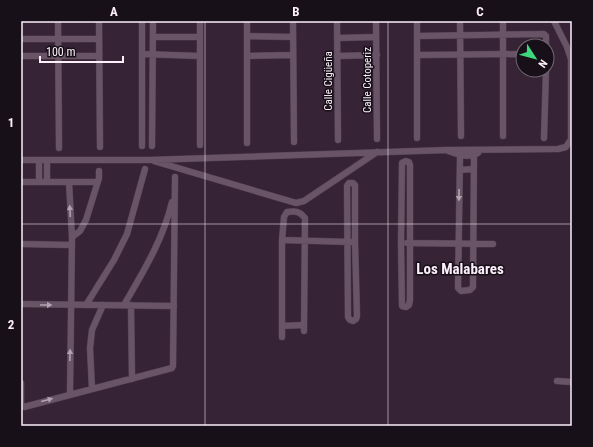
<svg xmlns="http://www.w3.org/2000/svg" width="593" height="447" font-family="'Roboto Condensed',sans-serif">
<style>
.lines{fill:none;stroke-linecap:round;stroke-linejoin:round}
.street-casing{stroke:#4e3e4d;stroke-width:7}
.street{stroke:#695467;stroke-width:6}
.oneway{fill:#b2a2b0}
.grid{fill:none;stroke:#fceffa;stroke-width:1;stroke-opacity:0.55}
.labels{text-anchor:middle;stroke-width:3;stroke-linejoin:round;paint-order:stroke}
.street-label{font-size:11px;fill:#fceffa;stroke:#181018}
.district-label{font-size:15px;font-weight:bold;fill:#fceffa;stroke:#181018}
.neatline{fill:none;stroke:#fceffa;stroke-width:1.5}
.grid-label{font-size:13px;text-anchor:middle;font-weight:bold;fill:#fceffa}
</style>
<rect width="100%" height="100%" fill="#362335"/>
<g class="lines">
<defs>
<path id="street" d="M58 21 59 148
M99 21 100 147
M200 21V145
M247 21V143
M293 21 294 142
M337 21 338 140
M376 21 377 139
M417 21V138
M460 21 461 136
M247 36 293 37
M417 36 544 34 546 36V46
M153 37H200
M337 38 376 37
M21 39H99
M142 54 200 56
M417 55 523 54
M21 56H99
M247 56 293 55
M337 56 377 55
M503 136V21
M544 138 546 70
M142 146V21
M152 146 153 21
M448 151C457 154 468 159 478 153
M460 156 458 288 461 291 470 290 473 287 474 155
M21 160H149L447 150 558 149 566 147 571 139V59L567 47 554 21
M154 161 296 203 304 201 377 152
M406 161 409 162 410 165V300L409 305 406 307 402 306 401 243 402 163Z
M460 170 474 169
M21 182H97
M39 182V160
M47 182V160
M69 182 72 237 70 394
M349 183H353L355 185V242L357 316 356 319 353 321 350 320 348 317 347 186Z
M72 237 80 231 86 220 99 178V171
M282 240 351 242
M407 243 493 244
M21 244 71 245
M21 304 174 306
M86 305 114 260 127 234 145 169
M124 305C143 272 163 240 172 202
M131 305 132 379
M282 326 304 325
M282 337V240L284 217 287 212C296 211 299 211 305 218L304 331
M557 381 572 382
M21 383V404L24 407 172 368 173 366 175 177
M92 389 90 348 92 330 103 305"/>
</defs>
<use href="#street" class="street-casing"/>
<use href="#street" class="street"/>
</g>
<defs><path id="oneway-solid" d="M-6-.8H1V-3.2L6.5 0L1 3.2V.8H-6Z"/></defs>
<g class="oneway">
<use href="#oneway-solid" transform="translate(459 195) rotate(91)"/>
<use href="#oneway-solid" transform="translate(70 211) rotate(-93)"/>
<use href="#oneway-solid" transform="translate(46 305)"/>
<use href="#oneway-solid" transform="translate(70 355) rotate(-89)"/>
<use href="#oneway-solid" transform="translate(47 400) rotate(-15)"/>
</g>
<path class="grid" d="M205 21V426M388 21V426M21 224H572"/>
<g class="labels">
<g class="street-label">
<text transform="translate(367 80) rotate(-90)" y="4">Calle Cotoperiz</text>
<text transform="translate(328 81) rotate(-90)" y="4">Calle Cigüeña</text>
</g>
<g class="district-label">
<text x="460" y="274">Los Malabares</text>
</g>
</g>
<rect width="593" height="447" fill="none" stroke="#181018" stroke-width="44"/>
<g transform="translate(535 58) rotate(126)"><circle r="19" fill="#181018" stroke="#736972"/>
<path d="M0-3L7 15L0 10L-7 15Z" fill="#3ed77d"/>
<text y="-6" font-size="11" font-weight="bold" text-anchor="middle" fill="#fceffa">N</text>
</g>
<path d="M40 56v6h83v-6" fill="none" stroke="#fceffa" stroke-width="2"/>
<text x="46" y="56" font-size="12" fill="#fceffa" stroke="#181018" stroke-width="3" paint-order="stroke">100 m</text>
<rect x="22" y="22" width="549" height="403" class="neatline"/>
<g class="grid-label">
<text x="114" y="16">A</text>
<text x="296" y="16">B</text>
<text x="480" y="16">C</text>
<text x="11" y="127">1</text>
<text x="11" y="329">2</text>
</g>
</svg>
